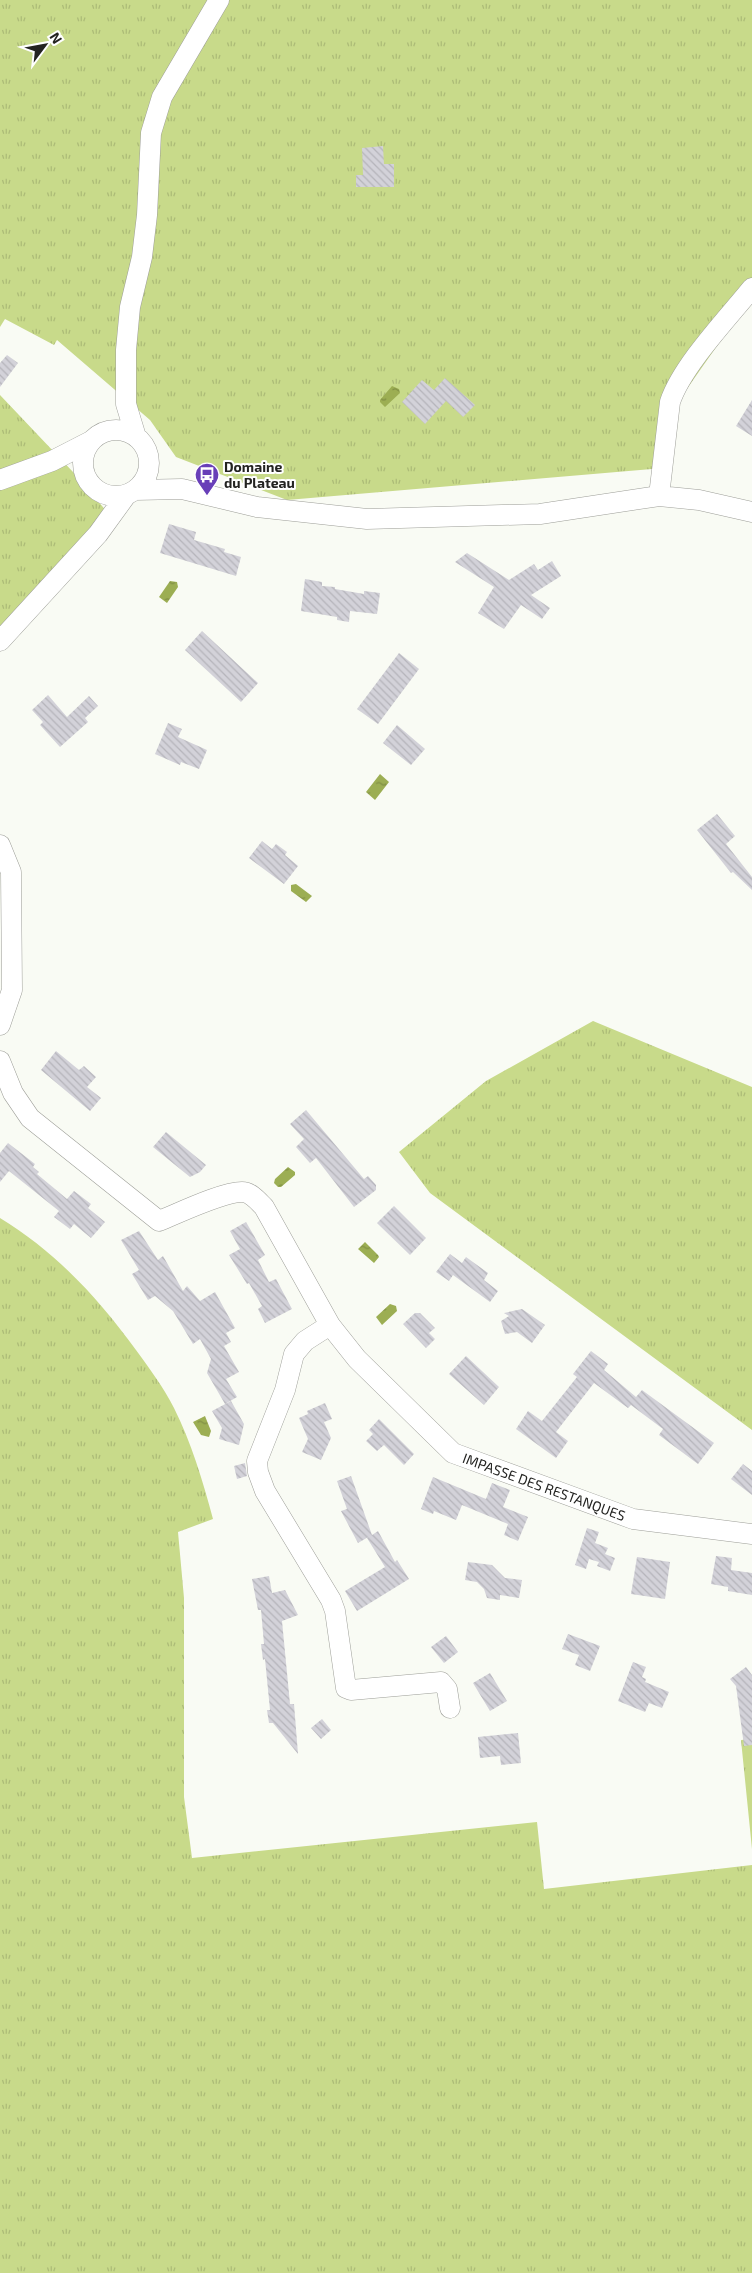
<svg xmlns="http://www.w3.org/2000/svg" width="752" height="2273" font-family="'Exo 2',sans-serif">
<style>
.grass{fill:url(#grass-tufts)}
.water{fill:url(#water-ripples)}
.building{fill:url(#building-back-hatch)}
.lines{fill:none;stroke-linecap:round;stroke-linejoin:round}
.minor-casing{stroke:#9d9e98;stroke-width:21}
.minor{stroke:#fff;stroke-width:20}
.labels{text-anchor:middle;stroke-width:4;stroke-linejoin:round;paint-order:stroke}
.poi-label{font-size:14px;font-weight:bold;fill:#232321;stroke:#fff;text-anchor:start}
.street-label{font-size:14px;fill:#232321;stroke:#fff}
</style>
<defs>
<pattern id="grass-tufts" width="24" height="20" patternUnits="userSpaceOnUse" patternTransform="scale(1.25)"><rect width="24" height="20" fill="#c8da8a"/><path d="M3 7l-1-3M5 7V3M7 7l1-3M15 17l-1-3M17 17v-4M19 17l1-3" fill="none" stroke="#acbb77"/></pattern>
<pattern id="water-ripples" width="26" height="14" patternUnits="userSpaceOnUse" patternTransform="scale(1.25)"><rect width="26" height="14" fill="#9cae53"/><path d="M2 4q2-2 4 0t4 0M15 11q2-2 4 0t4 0" fill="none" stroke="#7f8d44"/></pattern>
<pattern id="building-back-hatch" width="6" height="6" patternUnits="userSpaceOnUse" patternTransform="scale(1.25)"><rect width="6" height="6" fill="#d3d2d9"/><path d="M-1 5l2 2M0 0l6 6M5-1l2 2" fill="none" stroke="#b5b4ba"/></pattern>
</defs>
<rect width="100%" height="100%" fill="#f9fbf4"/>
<path class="grass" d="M0 0H752V296L670 413 652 469 287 500 176 457 150 420 57 340 54 345 5 319 0 327Z
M0 395 73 472 108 513 0 639Z
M593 1021 752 1087V1430L430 1193 399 1152 486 1081Z
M0 1218C56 1252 98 1298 136 1350 149 1368 164 1388 174 1408 191 1442 203 1481 213 1519L178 1532 184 1598V1797L192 1858 537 1822 544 1889 752 1865V2273H0Z
M752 1739V1849L741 1740Z"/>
<path class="water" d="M392 386 399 389 400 393 385 407 380 402V400Z
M170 581 177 582 178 587 167 603 159 597Z
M380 774 389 782 375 800 366 792Z
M296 884 312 896 306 902 291 891V885Z
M288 1167 295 1172V1175L281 1187H278L274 1183 275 1179Z
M365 1242 378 1255 379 1257 374 1263 358 1249Z
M390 1304 396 1306 397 1311 382 1325 376 1317Z
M205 1416 211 1431 209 1437 201 1435 193 1422Z"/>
<path class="building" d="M383 146 384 164H394V187H356V175H363L362 148Z
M7 355 18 363 0 387V363Z
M445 378 475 405 463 417 446 401 425 424 402 402 422 380 434 390Z
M752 400V436L736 426Z
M169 524 196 532 194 540 225 549 224 552 241 557 236 576 160 553Z
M467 553 509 580 534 564 538 570 552 561 561 576 531 595 550 608 542 619 521 605 504 629 478 613 494 587 455 562Z
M305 579 322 582V586L335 587V589L364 594V591L380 593 377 614 350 611 349 622 337 620V617L301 611Z
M202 631 258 683 241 702 185 650Z
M399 653 419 669 378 724 357 709Z
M48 695 67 717 89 696 98 706 85 718 88 722 60 747 40 725 43 722 32 710Z
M168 723 182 729 178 737 207 750 199 769 181 762 180 765 155 754Z
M397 725 425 749 411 765 383 743Z
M717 814 735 836 726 844 752 877V890L733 872 731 873 697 830Z
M262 841 272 849 276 844 287 852 285 855 298 866 284 884 249 858Z
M56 1051 79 1070 84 1066 96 1077 87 1087 101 1098 90 1111 41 1070Z
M306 1110 364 1179 368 1176 376 1185V1190L354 1207 316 1158 310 1163 296 1147 304 1139 290 1124Z
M166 1132 206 1165 200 1172 190 1177 153 1147Z
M8 1143 35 1164 33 1167 39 1172 37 1174 67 1199 74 1191 91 1204 88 1208 105 1222 91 1238 74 1224 70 1229 54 1217 59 1211 9 1171 0 1182V1153Z
M394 1206 426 1238 410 1255 377 1223Z
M246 1222 265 1255 258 1260 269 1282 276 1279 292 1309 265 1323 258 1309 262 1306 249 1283 247 1284 229 1255 240 1249 230 1231Z
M139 1231 158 1260 163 1256 183 1291 187 1286 200 1301 215 1292 235 1328 226 1333 231 1342 224 1346 239 1372 226 1379 237 1397 225 1404 207 1373 211 1359 200 1339 193 1344 173 1311 155 1296 148 1300 132 1274 139 1270 121 1240Z
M450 1254 462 1263 466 1257 488 1273 484 1280 498 1291 490 1302 453 1275 449 1281 436 1272Z
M522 1309 545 1325 532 1343 517 1332 505 1334 501 1321 509 1316 504 1313Z
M415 1313H420L435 1328 429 1333 435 1339 426 1348 403 1324Z
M591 1351 608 1364 604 1370 636 1397 642 1390 714 1443 698 1464 659 1435 663 1429 631 1405 628 1408 594 1383 556 1432 568 1441 556 1458 516 1429 528 1411 542 1421 577 1377 573 1374Z
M466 1356 499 1387 484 1405 449 1374Z
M231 1401 244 1424 239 1445 219 1439 222 1428 212 1411Z
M325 1403 332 1419 324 1422 331 1438 321 1460 302 1452 308 1439 299 1418 308 1414 307 1411Z
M379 1419 414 1454 404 1465 384 1445 377 1451 366 1441 373 1434 369 1430Z
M245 1463 247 1476 237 1479 234 1466Z
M743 1464 752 1471V1495L731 1479Z
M351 1476 372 1535 378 1531 395 1562 397 1560 409 1579 357 1611 345 1591 385 1567 367 1538 370 1536 358 1543 341 1511 347 1509 337 1481Z
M433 1477 486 1499 492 1483 510 1490 503 1507 528 1517 518 1541 504 1535 508 1524 462 1505 456 1520 434 1511 433 1514 421 1509Z
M587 1528 599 1532 595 1543 608 1548 605 1554 615 1558 610 1571 597 1566 599 1562 589 1559 586 1569 575 1565Z
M716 1556 732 1558 731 1570 752 1573V1595L728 1591V1587L711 1584Z
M637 1557 670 1562 665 1599 631 1594Z
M468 1562 492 1565 505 1578 522 1580 519 1598 500 1595V1600L487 1598 484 1589 477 1582 465 1580Z
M269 1576 272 1593 285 1590 298 1615 282 1621 290 1704H294L298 1754 273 1723H269L267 1710H270L265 1659 263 1660 261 1644H264L261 1610H258L252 1579Z
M568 1634 600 1646 590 1671 575 1665 579 1655 562 1649Z
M446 1636 458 1652 444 1663 431 1647Z
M633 1662 646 1667 642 1677 646 1679 645 1682 669 1692 662 1708 649 1703 645 1712 618 1701Z
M746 1667 752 1675V1745L744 1746 736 1686 730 1679Z
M490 1673 507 1701 490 1711 473 1683Z
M322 1719 331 1730 321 1739 311 1728Z
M518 1733 521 1763 501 1765 500 1756 480 1758 478 1737Z"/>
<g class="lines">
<defs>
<path id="minor" d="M83 463a33 33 0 1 1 66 0a33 33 0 1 1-66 0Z
M136 437 126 404V350L130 307 142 257 147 215 151 133 162 97 219 0
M0 480 52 461 91 441
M135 490 182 489 257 507 367 519 540 514 659 496 699 500 752 512
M659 496 670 402C682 366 727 319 752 288
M0 641 98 534 127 494
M0 845 11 872 12 990 0 1025
M0 1061 13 1093 30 1118 159 1221C179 1213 222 1192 242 1192 251 1192 258 1201 264 1207L330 1325 357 1359 453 1453 633 1519 752 1534
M330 1325 305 1341 294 1354 285 1390 257 1461 258 1472 265 1491 331 1600 335 1611 346 1688 351 1690 441 1682 447 1689 450 1708"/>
</defs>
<use href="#minor" class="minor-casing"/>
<use href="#minor" class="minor"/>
</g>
<defs>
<symbol id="bus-pin" viewBox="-11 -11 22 30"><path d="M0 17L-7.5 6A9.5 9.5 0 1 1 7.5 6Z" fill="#683fb8" stroke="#fff"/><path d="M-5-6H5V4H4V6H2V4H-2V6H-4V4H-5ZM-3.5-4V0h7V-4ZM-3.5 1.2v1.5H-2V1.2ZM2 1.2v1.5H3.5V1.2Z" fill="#fff"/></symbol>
</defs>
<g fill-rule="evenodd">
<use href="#bus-pin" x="193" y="461" width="28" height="38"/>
</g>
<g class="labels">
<g class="poi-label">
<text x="224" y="472">Domaine<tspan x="224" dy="16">du Plateau</tspan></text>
</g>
<g class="street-label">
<text transform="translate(544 1487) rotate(20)" y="5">IMPASSE DES RESTANQUES</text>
</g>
</g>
<g transform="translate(45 45) rotate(58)" stroke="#ffffff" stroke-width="4" paint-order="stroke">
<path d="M0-4L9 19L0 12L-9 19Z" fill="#232321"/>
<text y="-8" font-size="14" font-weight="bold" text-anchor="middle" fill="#232321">N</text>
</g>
</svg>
